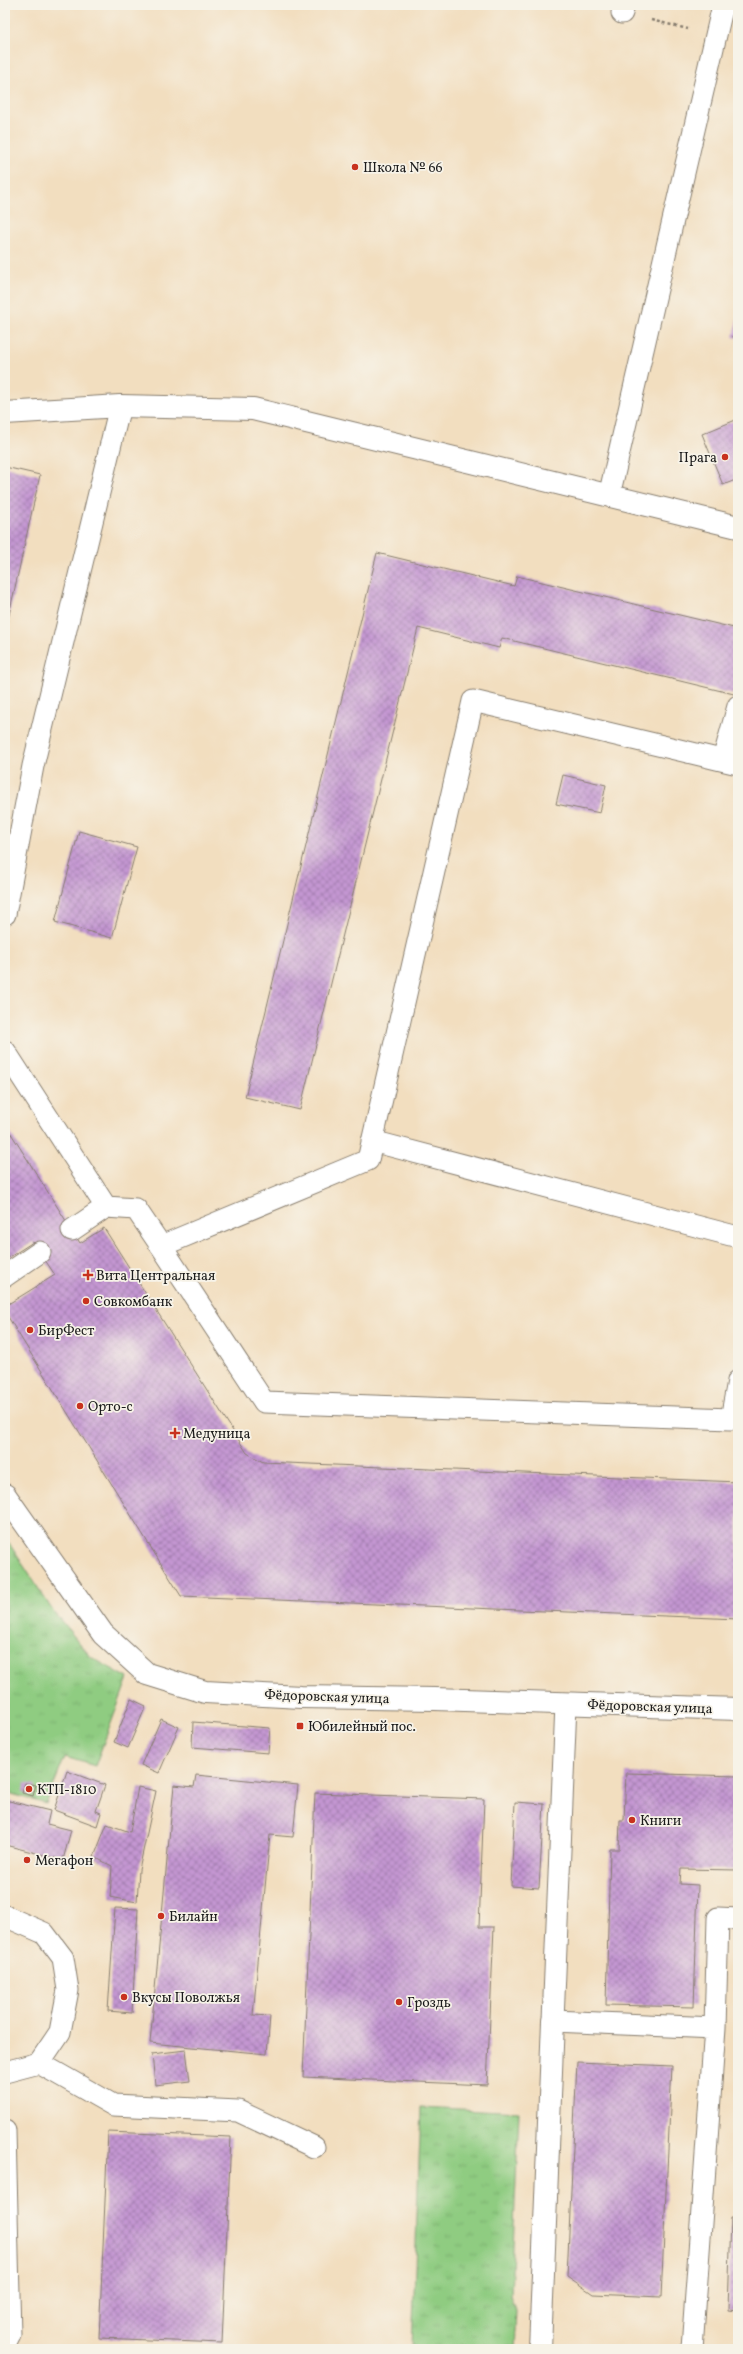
<svg xmlns="http://www.w3.org/2000/svg" width="743" height="2354" font-family="Vollkorn,serif">
<style>
.grass{fill:url(#grass-tufts);stroke:#56744e}
.building{fill:url(#building-cross-hatch)}
.lines{fill:none;stroke-linecap:round;stroke-linejoin:round}
.service-casing{stroke:#877d6e;stroke-width:23}
.minor-casing{stroke:#877d6e;stroke-width:24}
.path{stroke:#877d6e;stroke-width:2.5;stroke-dasharray:3 3;stroke-linecap:butt}
.service{stroke:#fff;stroke-width:21}
.minor{stroke:#fff;stroke-width:22}
.poi-dot{fill:#c8321e;stroke:#f7f3e8;stroke-width:1.5}
.labels{text-anchor:middle;stroke-width:3.5;stroke-linejoin:round;paint-order:stroke}
.poi-label{font-size:14px;fill:#1c1c1c;stroke:#f7f3e8;text-anchor:start}
.street-label{font-size:14px;fill:#1c1c1c;stroke:#f7f3e8}
</style>
<defs>
<pattern id="grass-tufts" width="24" height="20" patternUnits="userSpaceOnUse"><rect width="24" height="20" fill="#8fcc81"/><path d="M3 7l-1-3M5 7V3M7 7l1-3M15 17l-1-3M17 17v-4M19 17l1-3" fill="none" stroke="#7baf6f"/></pattern>
<pattern id="building-cross-hatch" width="8" height="8" patternUnits="userSpaceOnUse"><rect width="8" height="8" fill="#c496d2"/><path d="M0 0l8 8M0 8l8-8" fill="none" stroke="#9e7aaa"/></pattern>
</defs>
<rect width="100%" height="100%" fill="#f7f3e8"/>
<filter id="ink" filterUnits="userSpaceOnUse"><feTurbulence type="fractalNoise" baseFrequency=".025" numOctaves="2"/><feDisplacementMap in="SourceGraphic" scale="8" xChannelSelector="R" yChannelSelector="G"/><feConvolveMatrix kernelMatrix="1 2 1 2 8 2 1 2 1" color-interpolation-filters="sRGB"/></filter>
<filter id="wash" filterUnits="userSpaceOnUse"><feTurbulence type="fractalNoise" baseFrequency=".012" numOctaves="4" result="noise"/><feDisplacementMap in="SourceGraphic" scale="16" xChannelSelector="R" yChannelSelector="G"/><feGaussianBlur stdDeviation="0.9" result="paint"/><feColorMatrix in="noise" values="0 0 0 0 0 0 0 0 0 0 0 0 0 0 0 0 0 1.4 0 .05"/><feComposite in="paint" operator="in"/></filter>
<g filter="url(#wash)">
<rect width="100%" height="100%" fill="#f2debf"/>
<path class="grass" d="M5 1537 53 1611 91 1657 128 1678 95 1766 65 1757 46 1804 5 1792Z
M421 2107 519 2112 511 2295 516 2311 514 2349H412Z"/>
<g id="blocks">
<path class="building" d="M737 320H738V338L733 337Z
M738 419V479L723 485 702 434Z
M5 467 40 475 6 628H5Z
M377 553 514 586 517 576 738 629V695L502 638 499 648 418 628 300 1110 245 1097Z
M563 775 606 785 600 813 556 804Z
M79 831 137 847 112 938 55 922Z
M5 1124 80 1243 104 1228 247 1453 263 1462 738 1482V1619L181 1596 5 1312V1306L55 1275 33 1242 5 1260Z
M131 1699 146 1706 128 1748 114 1742Z
M161 1719 179 1727 159 1773 141 1765Z
M193 1722 270 1728 268 1753 192 1747Z
M67 1771 105 1785 96 1811 101 1813 97 1826 54 1810Z
M626 1773 738 1776V1870L681 1869 680 1884 698 1885 694 2007 606 2005 610 1849H619L620 1820H624Z
M196 1775 298 1785 293 1837 270 1835 253 2015 270 2016 267 2054 150 2043 174 1785 194 1787Z
M25 1783 36 1785 33 1796 22 1793Z
M138 1787 156 1791 139 1870 137 1902 110 1897 112 1866 94 1857 107 1824 130 1832Z
M315 1793 484 1799 479 1927H494L487 2085 303 2077Z
M5 1800 50 1811 47 1824 71 1830 63 1860 5 1845Z
M515 1802 544 1804 539 1888 511 1886Z
M115 1908 138 1909 132 2013 108 2011Z
M186 2050 190 2081 155 2085 152 2054Z
M577 2062 672 2066 661 2297 593 2294 567 2276Z
M108 2132 231 2137 222 2343 99 2338Z
M731 2218H738V2311L728 2310Z"/>
</g>
</g>
<g filter="url(#ink)">
<use href="#blocks" fill-opacity="0" stroke="#877d6e" stroke-width="1"/>
<g class="lines">
<defs>
<path id="service" d="M622 13 624 5
M609 496 723 5
M723 760 738 706
M738 764 473 701 368 1160 161 1246 264 1402 731 1419 738 1381
M5 914 33 766 120 406
M5 1051 106 1207 136 1209 161 1246
M372 1141 738 1237
M72 1230 106 1207
M5 1276 40 1252
M566 1704 553 2021 715 2028
M5 1916 44 1933 63 1958 68 1990 60 2032 39 2063 5 2072
M39 2063 113 2105 238 2111 314 2147
M5 2131 10 2335 5 2345
M692 2349 715 2028 718 1918 738 1919"/>
<path id="minor" d="M5 413 120 406 253 409 738 527
M5 1495 103 1634 147 1674 205 1692 301 1697 435 1699 738 1709
M540 2349 553 2021"/>
</defs>
<use href="#service" class="service-casing"/>
<use href="#minor" class="minor-casing"/>
<path class="path" d="M589 5 595 6
M651 20 688 29"/>
<use href="#service" class="service"/>
<use href="#minor" class="minor"/>
</g>
</g>
<g class="poi-dot">
<circle cx="355" cy="167" r="4"/>
<circle cx="725" cy="457" r="4"/>
<path d="M86 1269h4v4h4v4h-4v4h-4v-4h-4v-4h4z"/>
<circle cx="86" cy="1301" r="4"/>
<circle cx="30" cy="1330" r="4"/>
<circle cx="80" cy="1406" r="4"/>
<path d="M173 1427h4v4h4v4h-4v4h-4v-4h-4v-4h4z"/>
<rect x="296" y="1722" width="8" height="8" rx="2"/>
<circle cx="29" cy="1789" r="4"/>
<circle cx="632" cy="1820" r="4"/>
<circle cx="27" cy="1860" r="4"/>
<circle cx="161" cy="1916" r="4"/>
<circle cx="124" cy="1997" r="4"/>
<circle cx="399" cy="2002" r="4"/>
</g>
<g class="labels">
<g class="poi-label">
<text x="363" y="172">Школа № 66</text>
<text x="717" y="462" text-anchor="end">Прага</text>
<text x="96" y="1280">Вита Центральная</text>
<text x="94" y="1306">Совкомбанк</text>
<text x="38" y="1335">БирФест</text>
<text x="88" y="1411">Орто-с</text>
<text x="183" y="1438">Медуница</text>
<text x="308" y="1731">Юбилейный пос.</text>
<text x="37" y="1794">КТП-1810</text>
<text x="640" y="1825">Книги</text>
<text x="35" y="1865">Мегафон</text>
<text x="169" y="1921">Билайн</text>
<text x="132" y="2002">Вкусы Поволжья</text>
<text x="407" y="2007">Гроздь</text>
</g>
<g class="street-label">
<text transform="translate(327 1696) rotate(2)" y="5">Фёдоровская улица</text>
<text transform="translate(650 1706) rotate(2)" y="5">Фёдоровская улица</text>
</g>
</g>
<rect width="743" height="2354" fill="none" stroke="#f7f3e8" stroke-width="20"/>
</svg>
